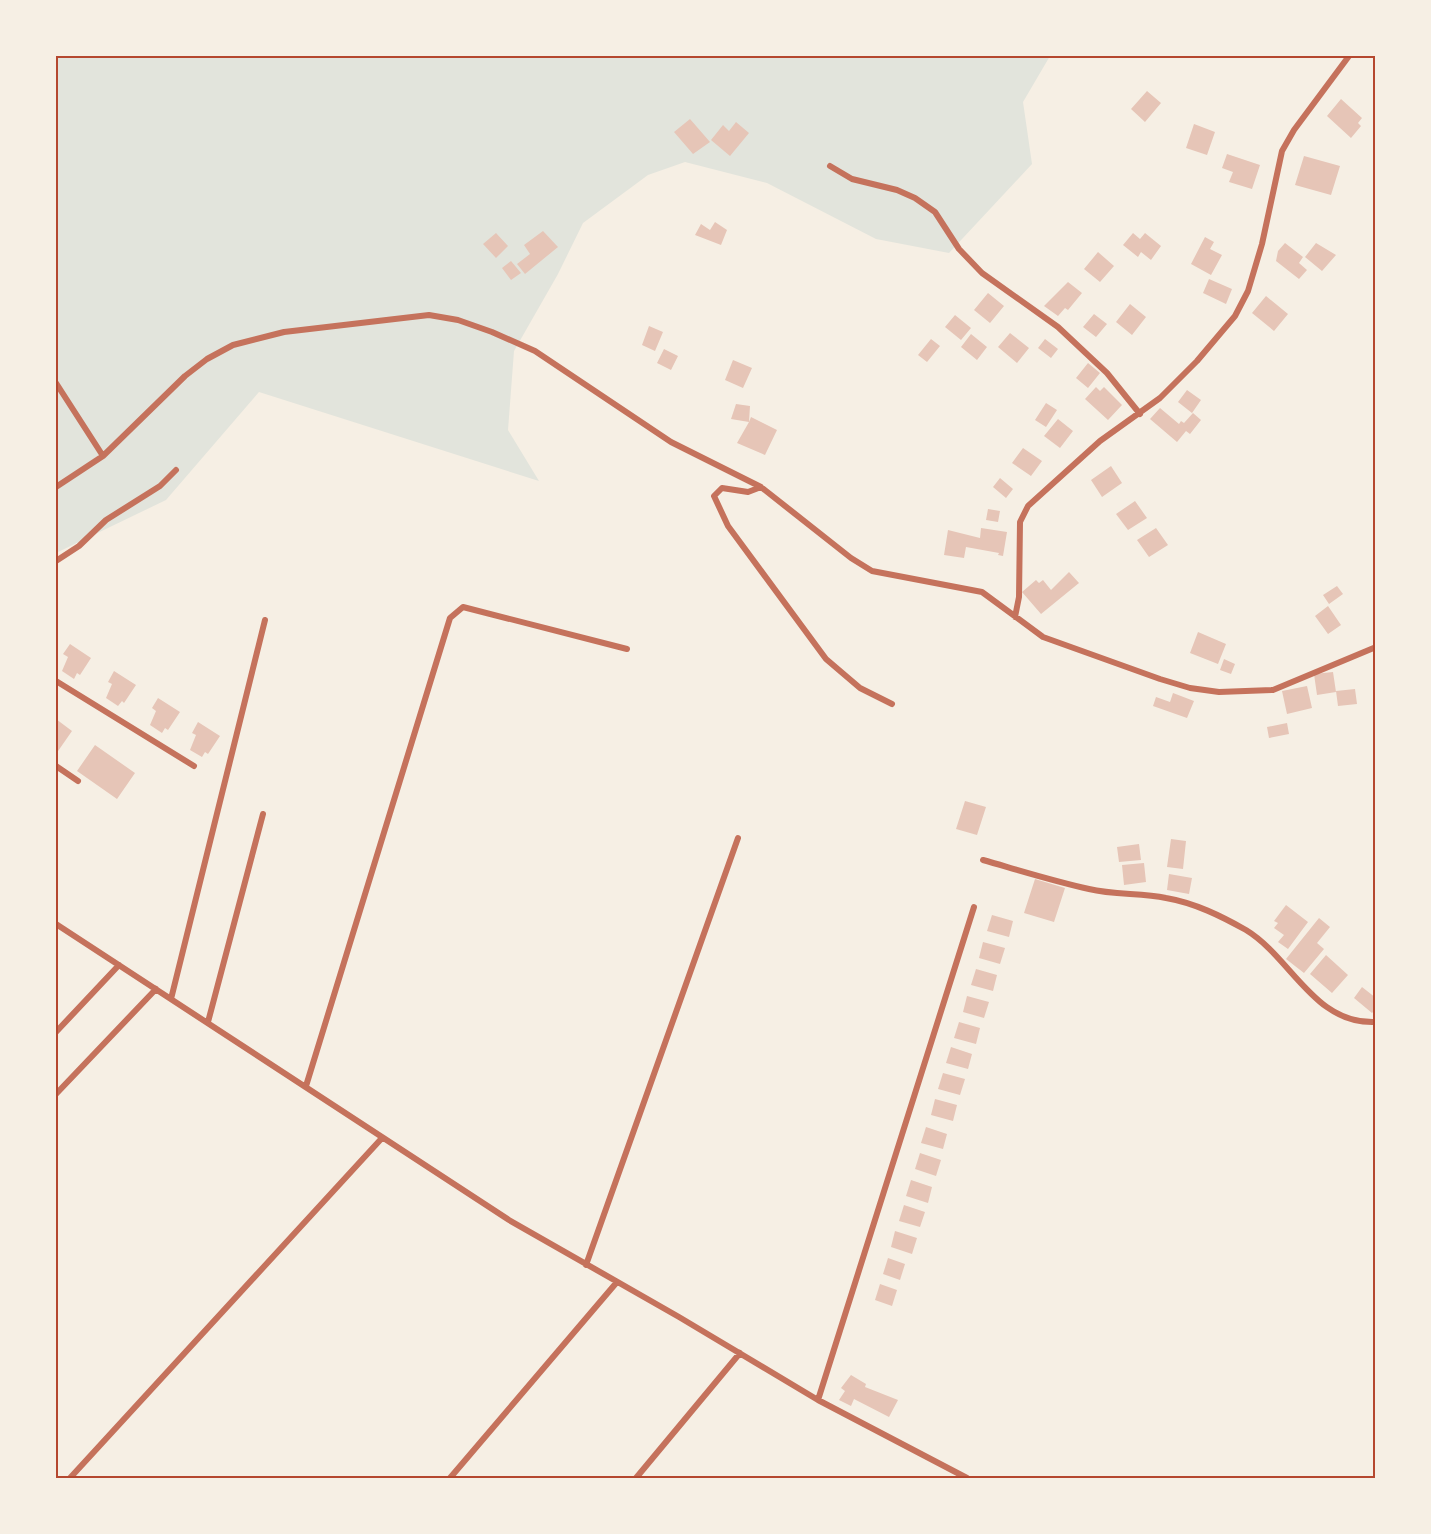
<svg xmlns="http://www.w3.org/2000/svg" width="1431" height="1534" font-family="Arial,sans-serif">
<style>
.green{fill:#e2e4dc}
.building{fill:#e6c5b7}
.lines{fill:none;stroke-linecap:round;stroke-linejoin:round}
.minor{stroke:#c5725c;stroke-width:6}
.neatline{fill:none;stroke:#b5482f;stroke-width:2}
</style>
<rect width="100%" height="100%" fill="#f6efe4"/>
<path class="green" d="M56 56H1050L1023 102 1032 164 949 253 876 239 767 183 685 162 648 175 583 223 558 274 514 351 508 430 539 481 259 392 166 500 56 553Z"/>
<path class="building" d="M1147 91 1161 103 1145 122 1131 109Z
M1341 99 1362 118 1358 123 1361 126 1351 138 1327 116Z
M690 119 710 142 693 154 674 132Z
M736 122 749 133 730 156 711 140 723 125 729 131Z
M1194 124 1215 132 1207 155 1186 148Z
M1227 154 1260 165 1252 189 1229 182 1233 172 1222 168Z
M1304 156 1340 166 1331 195 1295 185Z
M715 222 727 230 721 245 695 235 701 224 710 230Z
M543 231 558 247 525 274 517 264 530 254 524 245Z
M496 233 508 246 496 258 483 244Z
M1133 233 1140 239 1145 233 1161 246 1151 260 1141 252 1138 257 1123 245Z
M1205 237 1214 242 1210 249 1222 255 1211 275 1191 264Z
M1285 243 1303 257 1299 263 1307 270 1299 279 1276 261 1278 251Z
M1316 243 1336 255 1322 271 1305 257Z
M1098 252 1114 266 1100 282 1084 269Z
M511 261 521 273 511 280 502 268Z
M1209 279 1232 289 1226 304 1203 293Z
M1068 282 1082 293 1068 310 1065 308 1058 316 1044 306Z
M988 293 1004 306 990 323 974 310Z
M1266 296 1288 314 1274 331 1252 313Z
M1130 304 1146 317 1132 335 1116 322Z
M1094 314 1107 324 1096 337 1083 327Z
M955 315 971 328 961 340 945 327Z
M649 326 663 332 655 351 642 345Z
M1010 333 1029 348 1017 363 998 347Z
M971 334 987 347 977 360 961 347Z
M931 339 940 346 927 362 918 355Z
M1045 339 1058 349 1051 358 1038 348Z
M664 349 678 356 671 370 657 363Z
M733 360 752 368 743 388 725 380Z
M1088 363 1100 373 1088 388 1076 378Z
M1096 387 1100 391 1104 387 1122 405 1108 420 1085 399Z
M1187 390 1201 400 1192 413 1178 402Z
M1046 403 1057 410 1046 427 1035 420Z
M736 404 750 406 749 422 751 417 777 430 765 455 737 443 749 422 731 419Z
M1160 408 1179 424 1181 421 1184 423 1193 413 1201 420 1190 434 1186 431 1177 442 1150 419Z
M1058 419 1073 431 1060 448 1044 436Z
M1023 448 1042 461 1031 476 1012 463Z
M1111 466 1122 483 1102 497 1091 480Z
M1000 478 1013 489 1006 498 993 487Z
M1135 501 1147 518 1128 530 1116 514Z
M988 509 1000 511 998 522 986 520Z
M981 528 1007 532 1003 556 998 555 999 553 966 547 964 558 944 555 948 530 980 538Z
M1156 528 1168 545 1149 557 1137 540Z
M1069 572 1079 583 1041 614 1022 592 1036 580 1039 583 1043 580 1051 590Z
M1337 586 1343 594 1329 604 1323 595Z
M1328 606 1341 625 1328 634 1315 616Z
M1198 632 1226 644 1218 664 1190 653Z
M70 644 91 658 80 675 77 673 74 679 62 671 68 657 63 654Z
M1224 659 1235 664 1231 674 1220 670Z
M114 671 136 685 124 703 122 701 118 706 106 698 112 684 108 682Z
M1333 672 1336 692 1317 695 1314 674Z
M1307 686 1312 708 1287 714 1282 691Z
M1355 689 1357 704 1338 706 1336 691Z
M1173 693 1194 701 1187 718 1153 706 1156 697 1170 702Z
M158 698 180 712 168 730 165 728 162 733 150 725 156 711 152 708Z
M56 719 72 731 56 754Z
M198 722 220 736 208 754 205 752 202 757 190 750 196 735 192 733Z
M1287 723 1289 734 1269 738 1267 727Z
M95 745 135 773 117 799 77 771Z
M965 801 986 807 977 835 956 829Z
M1171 839 1186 841 1183 869 1167 867Z
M1139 844 1141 860 1119 862 1117 847Z
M1144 863 1146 882 1124 885 1122 865Z
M1169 874 1192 878 1189 894 1167 890Z
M1035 879 1065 888 1054 922 1024 913Z
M1286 905 1308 922 1288 949 1278 942 1284 935 1274 928 1278 923 1274 921Z
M992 915 1013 921 1009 937 987 931Z
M1319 918 1330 927 1317 943 1324 949 1304 973 1286 959Z
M983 942 1005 948 1000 964 979 958Z
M1326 955 1348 975 1332 993 1310 974Z
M976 969 997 975 993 991 971 985Z
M1362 987 1376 998V1009L1372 1013 1354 998Z
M967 996 989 1002 984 1018 963 1012Z
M959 1022 980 1028 976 1044 954 1038Z
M951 1047 972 1054 968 1069 946 1063Z
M943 1073 965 1079 960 1095 938 1089Z
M935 1099 957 1105 953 1121 931 1115Z
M926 1127 947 1134 943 1149 921 1143Z
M920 1153 941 1160 936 1176 915 1169Z
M911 1180 932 1187 928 1203 906 1196Z
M904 1205 925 1212 920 1227 899 1221Z
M895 1231 917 1238 912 1254 891 1247Z
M888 1258 905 1264 900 1280 883 1274Z
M880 1284 897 1290 892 1306 875 1300Z
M851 1375 866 1384 865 1387 898 1400 889 1417 854 1399 851 1406 839 1400 845 1391 841 1388Z"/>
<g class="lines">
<path class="minor" d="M830 166 852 179 897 190 915 198 935 212 959 249 982 273 1058 327 1107 373 1140 414
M56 383 103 456
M56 487 103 456 185 376 207 359 233 345 284 332 429 315 458 320 492 332 535 351 671 442 761 487 851 558 872 571 982 592 1043 637 1160 679 1190 688 1219 692 1273 690 1376 647
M761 487 748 492 722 488 714 496 728 526 826 659 860 688 892 704
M56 561 79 546 106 520 160 486 176 470
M1015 617 1019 597 1020 522 1028 506 1100 441 1160 398 1197 361 1235 316 1248 291 1262 244 1282 151 1294 130 1349 56
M56 681 194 766
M56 766 78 781
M983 860C1018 870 1053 881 1089 889 1114 895 1141 893 1166 898 1195 903 1221 916 1246 930 1292 958 1314 1025 1376 1022
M56 924 509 1220 679 1317 818 1400 967 1478
M171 999 265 620
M208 1022 263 814
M56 1032 119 965
M306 1086 450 618 463 607 627 649
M56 1094 156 989
M586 1265 738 838
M818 1400 974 907
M70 1478 382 1138
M450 1478 617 1282
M636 1478 740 1353"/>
</g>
<rect width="1431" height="1534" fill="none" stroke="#f6efe4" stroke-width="114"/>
<rect x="57" y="57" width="1317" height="1420" class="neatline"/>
</svg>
